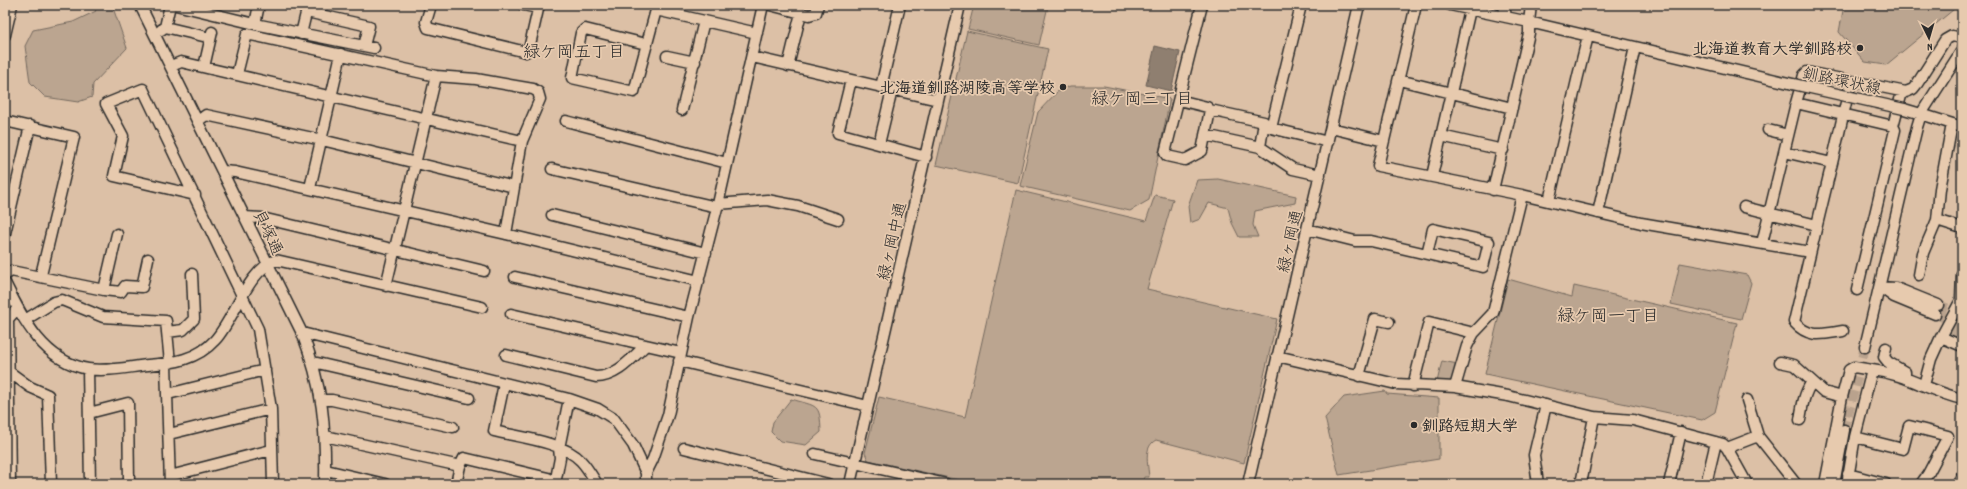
<svg xmlns="http://www.w3.org/2000/svg" width="1967" height="489" font-family="Dekko,'Klee One',sans-serif">
<style>
.green{fill:#bba590;stroke:#73685e}
.water{fill:#8f7f70;stroke:#675d54}
.lines{fill:none;stroke-linecap:round;stroke-linejoin:round}
.minor-tunnel{stroke:#b9a28d;stroke-width:10;stroke-dasharray:10 5;stroke-linecap:butt}
.minor-casing{stroke:#2b2b2b;stroke-width:13}
.minor{stroke:#e7caae;stroke-width:10}
.minor-bridge-casing{stroke:#2b2b2b;stroke-width:13;stroke-linecap:butt}
.minor-bridge{stroke:#e7caae;stroke-width:10}
.poi-dot{fill:#2b2b2b;stroke:#e7caae;stroke-width:1.5}
.labels{text-anchor:middle;stroke-width:3.5;stroke-linejoin:round;paint-order:stroke}
.poi-label{font-size:16px;font-weight:bold;fill:#2b2b2b;stroke:#e7caae;text-anchor:end}
.street-label{font-size:16px;fill:#2b2b2b;stroke:#e7caae}
.neighbourhood-label{font-size:17px;fill:#2b2b2b;stroke:#e7caae}
</style>
<rect width="100%" height="100%" fill="#dcc0a6"/>
<filter id="ink" filterUnits="userSpaceOnUse"><feTurbulence type="fractalNoise" baseFrequency=".025" numOctaves="2"/><feDisplacementMap in="SourceGraphic" scale="8" xChannelSelector="R" yChannelSelector="G"/><feConvolveMatrix kernelMatrix="1 2 1 2 8 2 1 2 1" color-interpolation-filters="sRGB"/></filter>
<g filter="url(#ink)">
<path class="green" d="M92 5H112L127 48 93 84 92 97 78 102 45 97 30 82 25 46 33 30 73 22 96 11Z
M974 5 1048 6 1039 45 968 29Z
M1844 5H1959L1886 65 1865 62 1839 32Z
M967 31 1048 49 1018 183 936 165Z
M1070 86H1104L1170 99 1149 200 1130 211 1020 186 1038 112 1057 92Z
M1218 179 1296 196 1295 203 1255 211 1253 225 1258 237H1239L1232 223 1228 208 1209 203 1200 219 1190 223 1188 206 1197 180Z
M1016 190 1146 221 1155 195 1173 199 1147 289 1277 319 1244 463 1156 440C1143 447 1148 464 1149 477H1144L1142 484H977L868 460 865 453 879 397 965 417Z
M1680 263 1747 275 1751 283 1741 319 1671 304Z
M1508 279 1572 297 1574 286 1737 323 1715 412 1702 420 1485 374Z
M1962 308V343L1947 336Z
M1442 361 1458 364 1455 380 1450 383 1437 382Z
M1385 391 1387 394 1439 398V459L1339 475 1325 418 1344 397Z
M791 399C818 407 820 403 821 432L806 445 780 441 771 432 773 422Z"/>
<path class="water" d="M1155 46 1180 52 1171 91 1146 85Z"/>
<g class="lines">
<path class="minor-tunnel" d="M1938 305 1962 314
M1935 314 1962 324
M1844 430 1865 347"/>
<defs>
<path id="minor" d="M140 5 302 333C323 387 326 426 325 484
M176 5 255 24 374 48
M431 5 426 22 428 28 526 52 529 49 539 5
M523 5 538 8
M770 5 809 15 816 13 818 5
M1202 5 1165 153 1167 156 1185 160 1202 151 1210 110 1264 122 1260 147
M1301 5 1271 128 1328 142
M1416 5 1378 166 1522 195 1641 223 1810 252
M1450 5 1529 22V33L1493 190
M1504 5 1506 17
M1531 5 1529 22 1793 84
M307 12 369 26 364 46
M255 24 259 5
M165 27 203 36
M161 30 165 27 170 5
M301 34 308 5
M5 35 12 5
M646 44 585 29 581 33 572 78 634 92 656 10 757 33
M1962 50 1921 114 1962 127
M667 56 695 62
M752 57 938 100
M171 66 181 62 522 141
M788 66 801 13
M204 67 212 32
M237 74 247 34 436 76 476 79 533 89 538 92 540 99 522 141 506 234
M851 80 838 133 926 157
M1399 80 1512 108
M881 87 900 5
M1179 100 1207 107 1210 110
M1796 103 1804 75 1807 72 1906 92 1913 89 1917 84 1945 40 1952 36 1962 38
M682 110 704 21
M5 121 74 137 41 275
M198 121 206 115 322 140 514 187
M566 121 727 163
M1893 126 1902 92
M1331 128 1384 141
M1768 130 1788 135
M1205 135 1260 147 1293 169 1320 175
M1441 136 1503 150
M879 144 892 90
M1784 152 1832 163 1817 225
M1832 163 1851 81
M552 169 717 207
M223 171 235 172 506 234 699 281
M1432 176 1471 5
M310 188 341 54
M195 195 114 176 123 136 106 104 143 89 258 329 271 409 273 484
M1549 201 1578 76 1588 36
M718 204 767 200 798 206 838 219
M1744 207 1817 225 1794 322C1809 339 1823 334 1843 331
M1598 213 1635 47
M552 215 706 253
M245 217 262 218 484 271
M1937 220 1962 228
M1307 229 1355 241H1371L1483 267 1489 242 1433 229 1427 254
M5 233 30 126
M1762 243 1796 103 1893 126 1895 130 1857 290
M5 275 11 271 104 290 121 292 125 286 142 287 148 259
M1919 275 1923 253 1937 220 1940 189 1952 124
M515 277 689 317
M5 283C23 319 43 361 88 369 107 372 129 367 148 365 173 363 197 360 215 340 235 318 247 271 276 260L482 307
M386 286 436 76
M1880 287 1896 288 1938 305
M1880 287 1894 297 1935 314
M104 290 117 234
M1961 298 1962 274
M1962 298 1941 337 1962 346
M511 314 646 345
M25 320 54 302 62 300 103 317 166 321 170 363
M167 332 183 330 194 319 192 274
M302 333 569 399 598 409 614 419 633 445 646 473V484
M1865 347 1917 127 1921 114 1904 109
M1886 348 1884 357 1888 362 1905 372V377
M506 355 596 377C617 377 632 358 646 345L681 353
M1277 356 1396 384 1455 387 1508 396 1594 417 1633 420 1723 444 1727 448 1747 484
M679 361 868 406
M313 362 469 398
M1780 362 1794 365 1824 392 1842 397
M166 364 170 484
M88 369 90 484
M1872 370C1906 374 1929 391 1962 399
M8 371 30 387 48 395 51 484
M1359 376 1375 319 1389 322
M504 384 494 431C518 437 564 442 581 461 587 467 592 476 597 484
M1924 385 1931 359 1941 337
M1413 386 1429 322 1474 333
M1455 387 1467 346 1474 333 1493 313 1522 195
M168 394 265 370
M322 400H332L453 427
M1747 400 1758 436 1796 484
M89 413 128 403 129 484
M1800 420C1802 407 1804 393 1812 382
M169 434 271 409
M325 436 460 466 464 458 548 478
M1855 437 1903 449 1909 426 1948 436 1928 474 1921 484
M684 448 828 484
M1727 448 1758 436
M815 454 946 484
M326 470 385 484
M646 473 653 459 668 415 689 317 718 204 763 5
M1848 474 1886 484
M170 476 271 450
M10 484 8 319 18 308
M456 484 460 466
M555 484 560 458 559 448 569 399
M850 484 960 5
M1248 484 1359 5
M1538 484 1534 455 1546 405
M1581 484 1594 417
M1669 484 1681 432
M1706 484 1716 442
M1825 484 1842 397 1849 370 1854 367 1872 370 1855 437 1847 484
M1834 484 1844 430
M1957 484 1962 476"/>
</defs>
<use href="#minor" class="minor-casing"/>
<use href="#minor" class="minor"/>
<defs>
<path id="minor-bridge" d="M1793 84 1904 109"/>
</defs>
<use href="#minor-bridge" class="minor-bridge-casing"/>
<use href="#minor-bridge" class="minor-bridge"/>
</g>
</g>
<g class="poi-dot">
<circle cx="1860" cy="48" r="4"/>
<circle cx="1063" cy="87" r="4"/>
<circle cx="1414" cy="425" r="4"/>
</g>
<g class="labels">
<g class="poi-label">
<text x="1852" y="54">北海道教育大学釧路校</text>
<text x="1055" y="93">北海道釧路湖陵高等学校</text>
<text x="1422" y="431" text-anchor="start">釧路短期大学</text>
</g>
<g class="street-label">
<text transform="translate(1842 80) rotate(12)" y="6">釧路環状線</text>
<text transform="translate(269 232) rotate(64)" y="6">貝塚通</text>
<text transform="translate(891 241) rotate(-77)" y="6">緑ヶ岡中通</text>
<text transform="translate(1289 241) rotate(-77)" y="6">緑ヶ岡通</text>
</g>
<g class="neighbourhood-label">
<text x="574" y="57">緑ケ岡五丁目</text>
<text x="1142" y="104">緑ケ岡三丁目</text>
<text x="1608" y="321">緑ケ岡一丁目</text>
</g>
</g>
<rect width="1967" height="489" fill="none" stroke="#e7caae" stroke-width="20"/>
<rect x="10" y="10" width="1947" height="469" fill="none" stroke="#2b2b2b" stroke-width="1.5" filter="url(#ink)"/>
<g transform="translate(1929 38) rotate(175)" stroke="#e7caae" stroke-width="3" paint-order="stroke">
<path d="M0-3L7 15L0 10L-7 15Z" fill="#2b2b2b"/>
<text y="-6" font-size="11" font-weight="bold" text-anchor="middle" fill="#2b2b2b">N</text>
</g>
</svg>
